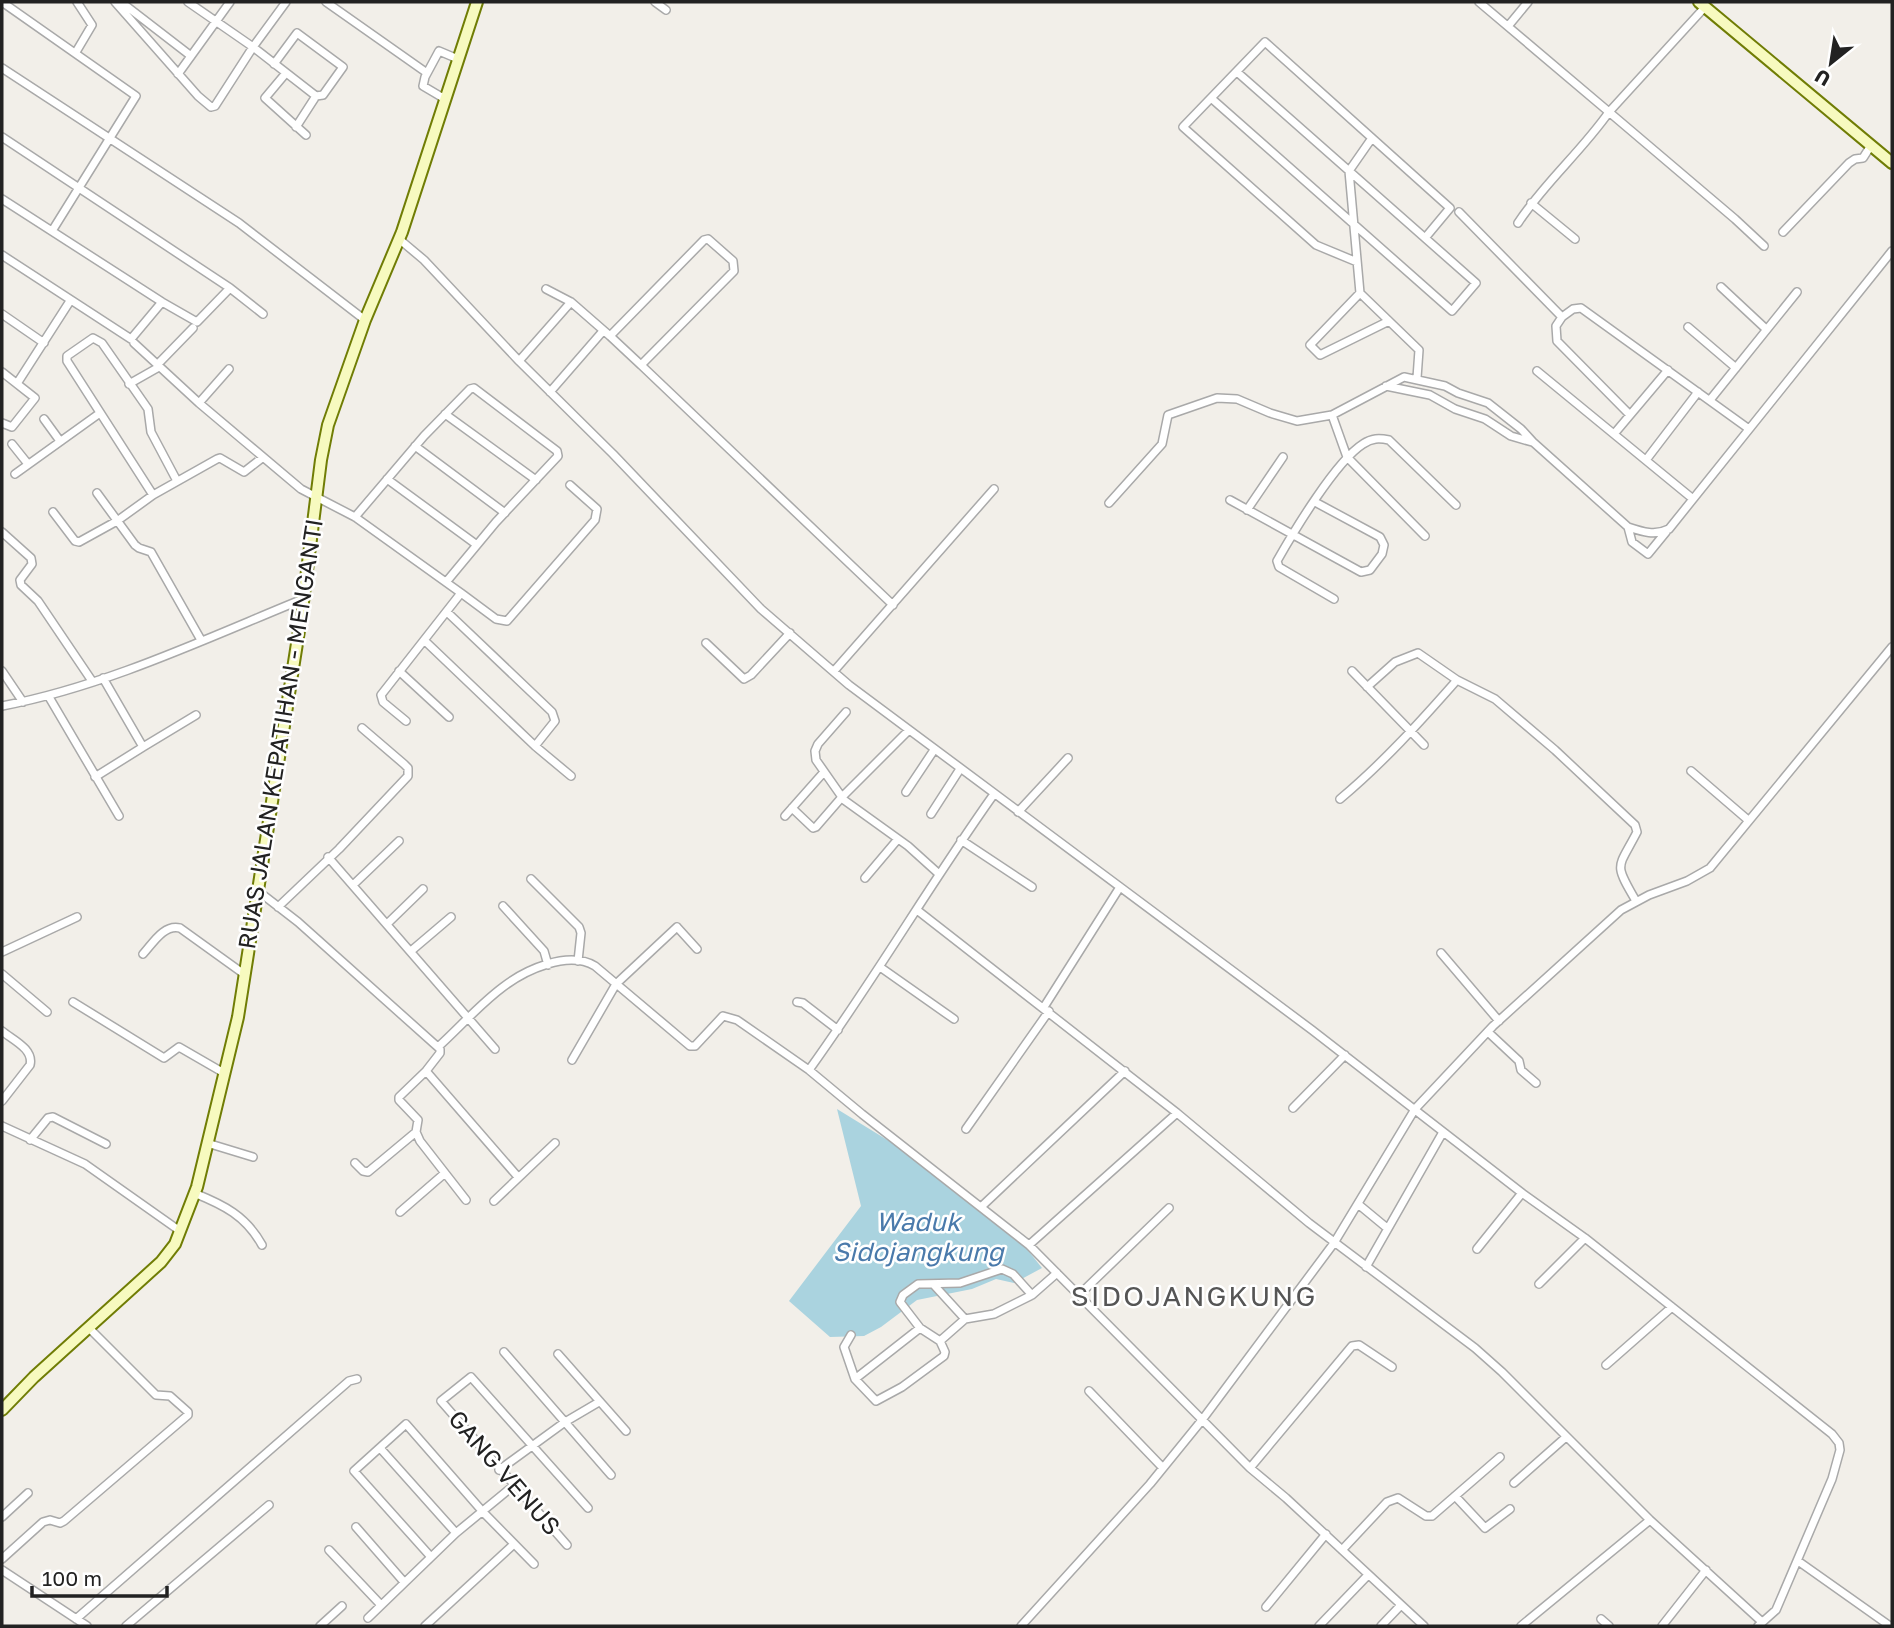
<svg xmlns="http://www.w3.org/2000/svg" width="1894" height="1628" font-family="'Golos Text',sans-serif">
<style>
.water{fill:#aad3df}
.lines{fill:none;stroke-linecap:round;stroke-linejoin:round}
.minor-casing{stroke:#a9a9a9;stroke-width:10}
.secondary-casing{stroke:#707d05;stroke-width:14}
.minor{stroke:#fff;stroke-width:7}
.secondary{stroke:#f7fabf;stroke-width:10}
.labels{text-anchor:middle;stroke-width:5;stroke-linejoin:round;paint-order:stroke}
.street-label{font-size:24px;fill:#222;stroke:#fff}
.water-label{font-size:26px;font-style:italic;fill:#4a7aab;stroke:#fff}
.quarter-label{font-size:28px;letter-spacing:2px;fill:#555;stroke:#fff}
</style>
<rect width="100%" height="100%" fill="#f2efe9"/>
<path class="water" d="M837 1109 915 1157 1015 1234 1042 1268 1014 1283 996 1279 972 1289 917 1300 881 1327 864 1336 830 1337 789 1301 861 1206Z"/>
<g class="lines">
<defs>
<path id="minor" d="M2 2 136 96 52 231
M115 2 198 96 211 107 215 106 253 47 188 2
M121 2 191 56
M286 2 253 47 316 96
M326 2 427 73
M655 2 666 10
M1479 2 1609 112C1581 152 1544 183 1518 223
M1705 7 1609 112 1735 219 1764 246
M1509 25 1528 2
M76 52 92 25 77 2
M274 64 297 33 343 67 323 95 316 96 296 127
M2 68 239 223 365 320
M286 73 265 98 306 135
M178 74 230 2
M1211 98 1452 311 1476 283 1237 72
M445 99 423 86 425 77 439 51 458 59
M2 137 230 288 263 314
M1372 138 1349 171 1360 293 1419 350 1417 378
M2 199 162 302 197 322 230 288
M1531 203 1575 239
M1459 212 1562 317 1573 309 1581 308 1749 429
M1783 232 1849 163 1855 159 1863 158 1870 147
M399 239 424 260 519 361 613 454 761 609 849 685 1312 1030 1522 1193 1585 1238 1539 1284
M2 255 131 339 162 302
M1357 262 1316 245 1183 127 1265 42 1450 208 1425 238
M1721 287 1766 329
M1360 293 1310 345 1320 355 1389 321
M571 302 610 336 704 240 708 239 733 261 734 271 641 365 893 605
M2 314 44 343
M1562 317 1556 326 1557 341 1630 415
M1688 327 1736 368
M610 336 641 365
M134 343 199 403 301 489 355 517 461 593 381 695 383 702 406 721
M519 361 571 302 546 289
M157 365 193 328
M1537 371 1693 499
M2 372 35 398 12 427 2 423
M18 382 70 301
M129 384 159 367
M1386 386 1430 395 1455 409 1485 419 1511 436 1532 442
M550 392 603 331
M1710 400 1797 292
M199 403 229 369
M445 414 536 480
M1332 415 1347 457 1425 536
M44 419 60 441
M1614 434 1668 370
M12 444 28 464
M415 446 505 513
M1646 460 1698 392
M15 474 100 413
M387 479 477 545
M97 493 135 545 139 548 151 552 201 640
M153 495 67 361V356L93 338 102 343 148 409 151 432 177 481
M1230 500 1361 572 1370 570 1382 554 1384 545 1380 537 1315 502
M1109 503 1162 444 1168 415 1217 398 1237 399 1270 413 1297 421 1332 415 1404 377 1445 386 1458 393 1488 403 1521 429 1533 442 1628 527C1643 532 1655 536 1669 529L1892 251
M1247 510 1283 457
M53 512 75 541 79 542 117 521 153 495 217 459 220 458 244 472 262 458
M355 517 424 436 470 389 474 388 557 451 558 456 496 522 447 581
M1628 527 1632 542 1648 554 1666 532
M2 532 31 558 32 564 20 580 21 585 38 601 92 681
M461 593 496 619 507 621 595 520 597 509 570 485
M1334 599 1279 567 1277 561C1294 531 1336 461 1363 444 1372 438 1379 438 1389 440L1456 505
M447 612 552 712 555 721 535 746
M425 641 535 746 571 776
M706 643 744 679 751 675 790 633
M2 671 23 702
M399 671 449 717
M834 671 994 489
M1352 671 1424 745
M1367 687 1395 662 1418 653 1457 680
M49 697 119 816
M2 706C106 686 205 639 303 599
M846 712 818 744 815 751 816 760 844 800 908 846 939 874
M143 747 196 715
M1691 771 1748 820
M95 777 143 747 103 678
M906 792 934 750
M1340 799C1383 763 1420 722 1457 680L1495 699 1555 750 1635 825 1637 832C1618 869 1613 862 1636 901
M792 808 813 828 816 827 842 797 908 731
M1018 812 1068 758
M931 814 960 769
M785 816 824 772
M961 840 1032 887
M328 857 495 1049
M865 878 898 839
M531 879 579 927 581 933 578 961
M353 885 399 841
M258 891 298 922 440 1049V1053L426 1071 399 1097V1100L418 1120 416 1132 420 1141 466 1200
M503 906 544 951 548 965
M278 907 339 849 408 776V768L404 764 362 728
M917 910 1177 1113 1309 1223 1475 1348 1502 1372 1650 1520 1761 1621
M387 924 423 889
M411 951 451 917
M2 952 77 917
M1441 953 1499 1021
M143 954C153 943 164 924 180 928L244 974
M880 967 954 1019
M2 974 47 1012
M73 1002 164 1058 179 1047 224 1073
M797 1002 803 1003 838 1030
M1044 1007 1120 887
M2 1031C13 1040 34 1049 30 1065L2 1101
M1488 1032 1519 1061 1521 1070 1536 1083
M438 1047C459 1028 480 1004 503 987 525 970 568 950 595 966L690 1046H695L723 1016 737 1020 809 1070 862 1114 1029 1245 1250 1468 1286 1498 1424 1626
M572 1060 616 984 677 927 697 949
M809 1070C874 980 930 884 994 794
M426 1071 518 1177
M1293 1108 1345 1055
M2 1126 85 1164 180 1231
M966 1129 1049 1011
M30 1140 48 1118 53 1117 106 1144
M207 1143 253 1157
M355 1163 363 1171 368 1172 416 1132
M194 1193C224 1205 246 1216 262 1245
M494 1201 555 1143
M1358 1204 1387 1228
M981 1207 1125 1071
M400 1212 445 1173
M1585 1238 1832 1434 1839 1443 1840 1450 1832 1479 1776 1610 1758 1626
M1029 1245 1177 1113
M1477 1249 1522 1193
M1366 1267 1443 1132
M933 1284 965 1319
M1032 1295 994 1314 965 1319 940 1341 920 1328 900 1302 903 1295 918 1284 960 1283 1002 1269 1013 1274 1032 1295 1057 1273
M1079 1295 1169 1208
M851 1335 844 1347 855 1379 876 1401 902 1387 944 1356 945 1352 940 1341
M504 1352 611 1475
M558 1354 626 1431
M1606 1365 1672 1307
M855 1379 920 1328
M1089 1391 1163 1468
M380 1448 456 1533
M1250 1468 1352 1346 1359 1345 1392 1367
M499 1470 565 1422 599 1402
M1514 1483 1566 1437
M1455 1496 1485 1528 1510 1509
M2 1517 28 1493
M356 1527 404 1582
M567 1545 441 1401 471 1377 588 1508
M329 1550 380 1604
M1342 1550 1387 1502 1398 1498 1426 1516H1432L1500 1457
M431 1557 354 1471 406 1424 483 1512 534 1564
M2 1559 43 1522 50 1520 60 1523 64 1521 188 1415V1412L170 1396 156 1395 89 1328
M1798 1561 1890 1626
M2 1570 87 1626
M1266 1607 1326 1534
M368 1618 456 1533 513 1486
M76 1619 349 1381 357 1379
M1601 1619 1609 1626
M126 1626 269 1505
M320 1626 342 1606
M425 1626 514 1544
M1021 1626 1150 1484 1202 1420 1334 1243 1415 1109 1493 1026 1621 910 1649 895 1687 881 1710 868 1892 647
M1319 1626 1368 1575
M1381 1626 1401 1605
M1521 1626 1650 1520
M1662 1626 1706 1570"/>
<path id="secondary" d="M1699 2 1892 163
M2 1410 34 1377 161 1262 175 1244 197 1187 238 1017 301 618 321 460 328 425 365 320 402 232 477 2"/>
</defs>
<use href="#minor" class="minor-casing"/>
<use href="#secondary" class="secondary-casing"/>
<use href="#minor" class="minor"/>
<use href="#secondary" class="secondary"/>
</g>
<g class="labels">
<g class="street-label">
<text transform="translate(281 734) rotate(-81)" y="8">RUAS JALAN KEPATIHAN - MENGANTI</text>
<text transform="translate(504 1473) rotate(49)" y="8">GANG VENUS</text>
</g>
<g class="water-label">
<text x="918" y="1231">Waduk<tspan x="918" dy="30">Sidojangkung</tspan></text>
</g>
<g class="quarter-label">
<text x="1194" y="1306">SIDOJANGKUNG</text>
</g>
</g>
<rect width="1894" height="1628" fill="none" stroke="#222222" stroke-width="7"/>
<g transform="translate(1831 63) rotate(210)" stroke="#ffffff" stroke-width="5" paint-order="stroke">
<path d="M0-5L12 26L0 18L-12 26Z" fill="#222222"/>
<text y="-10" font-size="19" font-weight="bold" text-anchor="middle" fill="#222222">U</text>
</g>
<path d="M32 1586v10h135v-10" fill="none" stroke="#222222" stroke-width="3.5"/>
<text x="42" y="1586" font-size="21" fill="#222222" stroke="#ffffff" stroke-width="5" paint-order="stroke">100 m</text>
</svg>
